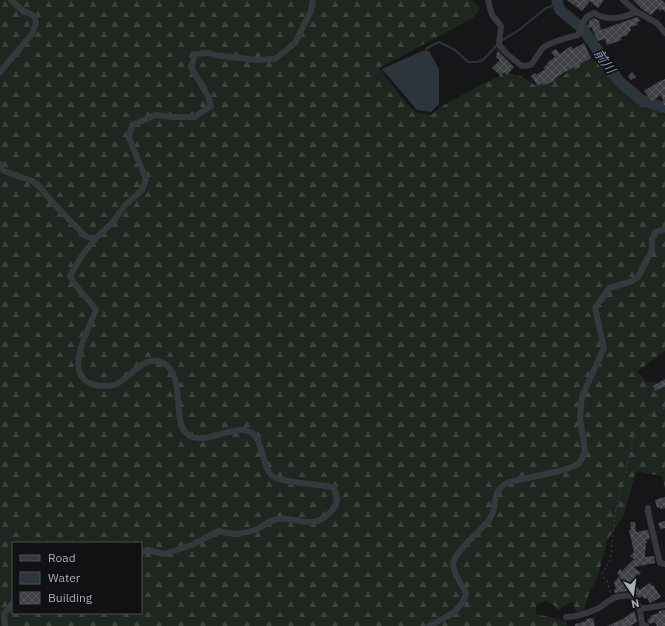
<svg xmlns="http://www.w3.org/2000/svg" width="665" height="626" font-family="'IBM Plex Sans','Noto Sans JP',sans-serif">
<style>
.forest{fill:url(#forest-firs);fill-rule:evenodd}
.water{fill:#2c353c}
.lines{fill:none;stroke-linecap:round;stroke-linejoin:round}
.stream{stroke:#2c353c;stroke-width:2}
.river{stroke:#2c353c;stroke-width:11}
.building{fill:url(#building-cross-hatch)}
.path{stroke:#3d3f44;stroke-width:1;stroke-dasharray:2 3;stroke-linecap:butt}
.minor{stroke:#37383d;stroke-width:6}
.labels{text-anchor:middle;stroke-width:3.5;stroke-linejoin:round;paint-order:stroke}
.water-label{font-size:13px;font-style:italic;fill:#7f9bb3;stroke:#111113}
</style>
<defs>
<pattern id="forest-firs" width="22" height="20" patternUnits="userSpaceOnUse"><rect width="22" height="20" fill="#1e261f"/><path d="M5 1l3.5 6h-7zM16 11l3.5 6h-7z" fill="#3c433d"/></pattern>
<pattern id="building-cross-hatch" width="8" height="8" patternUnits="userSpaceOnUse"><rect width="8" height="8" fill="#404145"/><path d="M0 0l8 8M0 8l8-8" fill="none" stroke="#595a5e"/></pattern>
</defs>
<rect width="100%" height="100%" fill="#161618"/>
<path class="forest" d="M0 0H473L480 8 473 18 379 68 407 104 415 112 431 115 439 108 478 86 507 73 521 76 535 85 563 76 586 56 604 66 635 90 649 99 665 116V351L637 372 647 382 663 383 665 382V488L662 476 636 471 624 515 607 541 598 576 589 593 584 611 579 613 575 609 573 602C566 603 564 608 557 611L554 605 545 601 536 605V614L566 621 567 626H0ZM13 543H141V613H13Z"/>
<path class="water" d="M422 51H429L439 69V104L431 112 417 110 382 69Z"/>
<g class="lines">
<path class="stream" d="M501 41 519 30 546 8 558 4
M425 53 427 48 439 42 455 50 468 62H477L483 60 498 44"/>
<path class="river" d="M558 0 557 2 560 10 583 29 619 81 641 100 665 108"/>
</g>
<path class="building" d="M567 0H604L598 8 590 1 582 11Z
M633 0H662L665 3V12L662 9 660 11 658 8 651 15 643 10Z
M637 17 641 21 637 22 638 25 630 27 631 30 626 36 621 37 622 40 607 45 605 39 598 41 591 27 589 28 587 26 590 20 594 18 600 21 599 22 601 30Z
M584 43 591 58 580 64 581 66 575 70 574 67 554 79 555 80 550 83 543 85 541 83 538 86 531 76 535 73 537 75 545 69 544 67 548 64 547 63 555 57 551 52 556 49 560 54 571 46 573 49Z
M498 51 514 67 507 75 504 72 501 76 492 68 500 60 496 57 497 55 496 54Z
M632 72 636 77 631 80 628 76Z
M665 79V105H664L661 95 652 101 644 91 658 82Z
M665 379V386L655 391 653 386Z
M665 497V508L660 509V507L657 508 655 500Z
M665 521V528L660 529 658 523Z
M630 522H635L636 532 648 530 650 539 646 540 647 543H646L645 557 654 556 655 563 634 567 641 573 634 581 639 590 650 583 652 586 653 585 661 597 652 602 650 603 647 598 644 599 643 596 639 598 633 591 631 592 627 591 615 593 614 590 616 589 614 582 620 576 617 573 620 569 622 571 634 559 630 556 634 552 629 530H631Z
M665 610V626H657L655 622 650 624 648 622 647 620 651 618 650 616 652 615 659 613V611Z
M634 611 636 616 637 622 630 626H607L621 620Z
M593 618 595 626H575V624L587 621 586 619Z"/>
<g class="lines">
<path class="path" d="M610 592 607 580 604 578 602 573 610 561 616 509 631 450 634 432 650 414 665 408"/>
<path class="minor" d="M488 0 492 15 501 26 499 45 508 55 522 66 531 65C535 60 538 54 542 49 547 43 570 37 578 35 582 27 583 16 594 13 609 22 621 18 637 12
M623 0 637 12 657 23 665 33
M0 72 32 34 36 24 35 17 29 13 24 12 11 0
M0 164 4 171 32 181 40 187 54 204 85 236 95 239
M648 508V512L660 563 665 564
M141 553 148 550 164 554 192 545 219 531C230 535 244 534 255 530 262 527 267 522 274 520 296 513 313 535 333 509 339 502 337 495 333 487 320 484 279 483 271 475 260 463 265 433 244 430 228 428 199 447 186 433 172 418 186 375 163 363 144 353 130 379 114 385 110 386 106 386 102 386 95 386 87 383 83 378 69 363 90 326 96 310 88 298 76 289 70 276L81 257 95 239 113 222 125 205 142 190 146 179 129 138 132 125 156 115 173 117H194L211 106 209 98 191 67 195 54 209 53 214 55 257 60 275 59 295 43 311 11 313 0
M640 609 665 605
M566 617C578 617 588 613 599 608 604 605 607 601 612 599 614 597 618 597 621 596 639 592 640 610 642 624L646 626
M5 626 4 614 13 603
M429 626C444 618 463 611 466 593 462 585 454 575 453 565 453 552 481 531 489 520 500 506 488 492 509 482L560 471 574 466 580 462 585 452 580 418 582 396 604 348 595 308 609 288 630 282 638 277 652 250V239L655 232 665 229"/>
</g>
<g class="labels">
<g class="water-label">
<text transform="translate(605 61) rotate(55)" y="5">前川</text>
</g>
</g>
<rect x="12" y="542" width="130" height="72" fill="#111113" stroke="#4d4f55"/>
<rect x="20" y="555" width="20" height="6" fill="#37383d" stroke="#4d4f55"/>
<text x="48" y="562" font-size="12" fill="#a8adb8">Road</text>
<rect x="20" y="572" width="20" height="12" fill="#2c353c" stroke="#4d4f55"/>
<text x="48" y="582" font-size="12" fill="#a8adb8">Water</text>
<rect x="20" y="592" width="20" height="12" fill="url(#building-cross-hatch)" stroke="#4d4f55"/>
<text x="48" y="602" font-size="12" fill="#a8adb8">Building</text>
<g transform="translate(633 594) rotate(167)" stroke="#111113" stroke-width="3" paint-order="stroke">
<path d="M0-3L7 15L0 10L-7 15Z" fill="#a8adb8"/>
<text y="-6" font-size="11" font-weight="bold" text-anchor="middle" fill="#a8adb8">N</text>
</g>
</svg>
